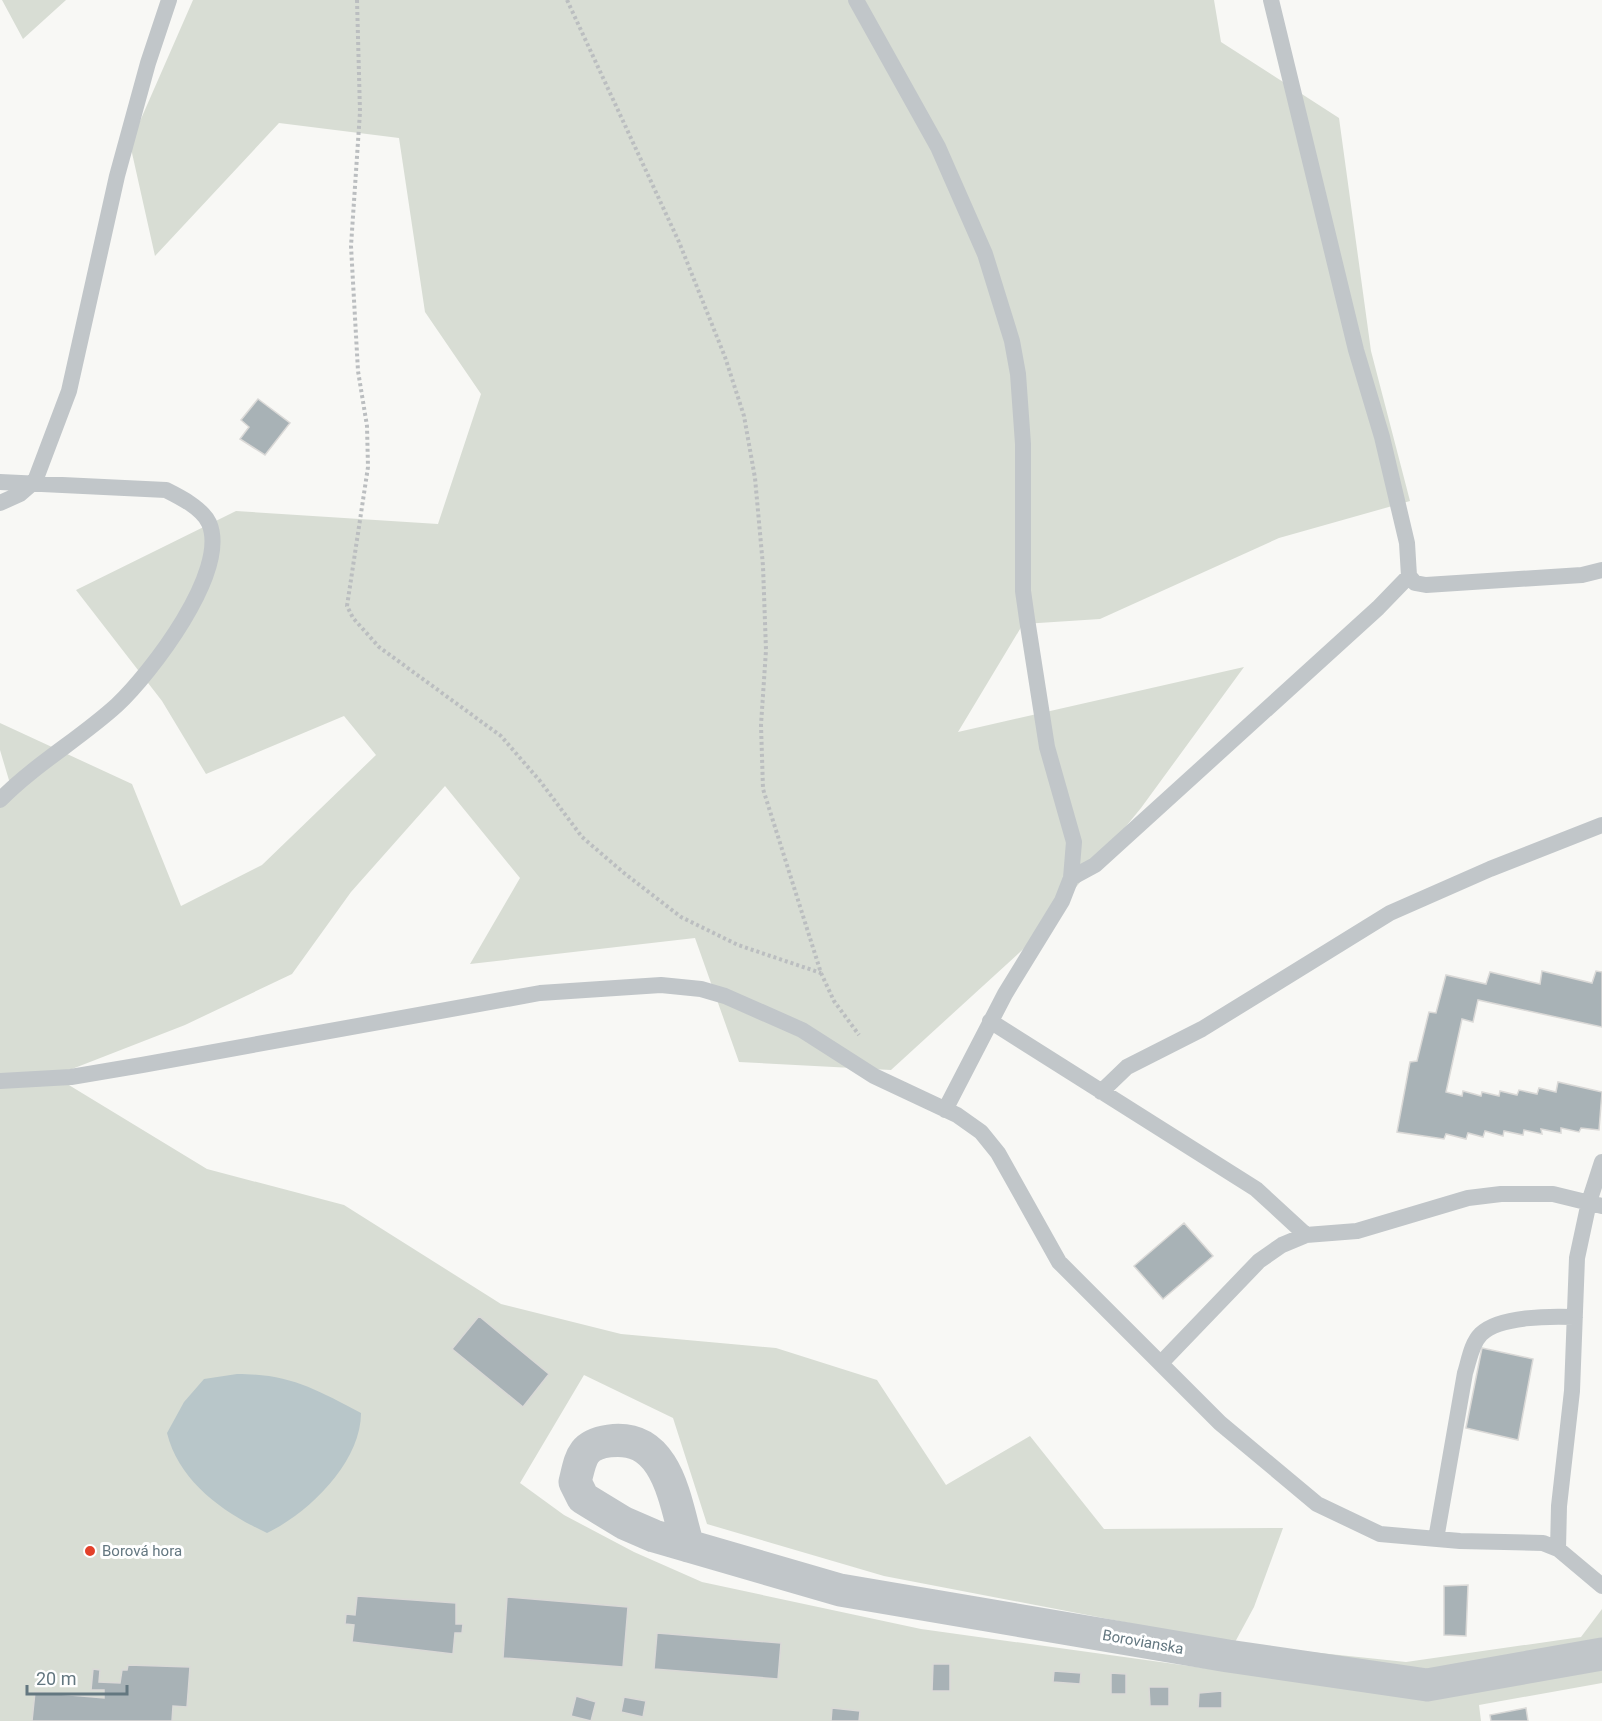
<svg xmlns="http://www.w3.org/2000/svg" width="1602" height="1721" font-family="Roboto,sans-serif">
<style>
.green{fill:#d8ddd4}
.water{fill:#b8c6c9}
.building{fill:#a8b2b6;stroke:#dad9d7;stroke-width:1.5}
.lines{fill:none;stroke-linecap:round;stroke-linejoin:round}
.path{stroke:#bbbec0;stroke-width:4;stroke-dasharray:3 3;stroke-linecap:butt}
.lane{stroke:#c1c6c9;stroke-width:16}
.street{stroke:#c1c6c9;stroke-width:33}
.poi-dot{fill:#e3402a;stroke:#fff;stroke-width:2}
.labels{text-anchor:middle;stroke-width:6;stroke-linejoin:round;paint-order:stroke}
.poi-label{font-size:15px;fill:#637780;stroke:#fff;text-anchor:start}
.street-label{font-size:15px;fill:#637780;stroke:#fff}
</style>
<rect width="100%" height="100%" fill="#f8f8f5"/>
<path class="green" d="M2 0H66L23 39Z
M193 0H1214L1221 42 1339 118 1371 351 1410 501 1279 538 1100 619 1023 624 958 732 1244 667 1141 808 1031 942 891 1070 739 1062 695 938 470 964 520 878 445 786 351 892 292 974 185 1025 54 1076 207 1169 344 1205 501 1304 621 1334 776 1348 877 1380 946 1485 1030 1436 1104 1529 1283 1528 1254 1607 1234 1644 1406 1662 1581 1637 1602 1609V1646L1427 1674 1233 1643 884 1576 707 1524 673 1418 584 1375 520 1483 564 1515 634 1552 702 1582 921 1629 1428 1699 1602 1669V1683L1479 1705 1481 1721H0V799L14 797 0 750V723L132 784 181 906 262 865 376 755 344 716 206 774 162 701 76 590 236 511 438 524 481 394 425 312 399 138 279 123 155 256 130 144Z"/>
<path class="water" d="M237 1374C290 1374 315 1389 361 1413 361 1462 309 1513 267 1533 224 1513 179 1482 167 1433L184 1402 204 1379Z"/>
<path class="building" d="M258 399 290 423 265 455 240 439 249 427 241 420Z
M1542 971 1592 983 1596 971 1602 972V1027L1478 1000 1473 1022 1462 1019 1446 1092 1462 1096 1463 1091 1481 1096 1482 1092 1499 1096 1500 1091 1517 1095 1519 1090 1537 1094 1539 1088 1556 1092 1558 1082 1602 1092 1599 1130 1581 1128 1579 1132 1561 1128V1133L1541 1129 1542 1134 1524 1130 1523 1135 1504 1131 1503 1136 1485 1131 1483 1137 1468 1133 1466 1139 1446 1134 1444 1139 1397 1132 1410 1062 1417 1061 1429 1012 1436 1013 1446 975 1486 984 1490 972 1540 984Z
M1184 1223 1213 1256 1163 1299 1134 1266Z
M479 1316 549 1374 523 1407 452 1349Z
M1482 1348 1533 1359 1518 1440 1466 1428Z
M1468 1585 1466 1636 1444 1635V1586Z
M357 1596 456 1603V1624H463L462 1633H455L453 1654 352 1642 354 1625 345 1624 346 1614 355 1615Z
M507 1597 628 1607 623 1667 503 1658Z
M657 1633 781 1643 778 1679 654 1669Z
M933 1664H950V1691H932Z
M128 1665 190 1667 187 1707 173 1706 172 1721H32L35 1692 104 1698V1690H91L93 1669 100 1670 99 1682 120 1683 122 1670H127Z
M1054 1671 1081 1673 1080 1684 1053 1682Z
M1111 1673 1126 1674V1694H1111Z
M1149 1687H1169V1706H1150Z
M1222 1691V1708H1198L1199 1693Z
M576 1696 596 1702 591 1721 571 1716Z
M624 1697 646 1701 643 1717 621 1712Z
M832 1708 860 1711 859 1721H831Z
M1526 1708 1528 1721H1491L1490 1715Z"/>
<g class="lines">
<path class="path" d="M357 0 360 112 351 246 358 371 367 426 368 467 347 606 353 618 379 647 501 736 540 781 582 837 624 873 681 917 738 945 821 973
M567 0 679 242 725 357 744 416 755 478 763 566 766 650 761 725 763 789 821 973 834 1001 859 1035"/>
<path class="lane" d="M856 0 938 147 985 254 1012 341 1018 374 1023 444V591L1027 619 1047 747 1074 842 1071 878 1062 901 1005 994 945 1110
M1271 0 1356 350 1382 437 1407 543 1409 576 1415 583 1426 585 1582 575 1602 570
M0 482 166 490C180 497 202 508 209 523 230 571 150 674 117 705 81 738 34 765 0 800
M0 503 20 494 35 481 69 391 117 176 148 63 169 0
M1071 878 1095 865 1378 608 1409 576
M990 1021 1256 1189 1306 1235
M0 1081 71 1077 142 1065 540 993 661 985 701 989 725 996 802 1030 874 1076 957 1115 981 1132 998 1153 1059 1262 1220 1423 1317 1504 1380 1534 1460 1541 1543 1543 1558 1549 1602 1586
M1101 1092 1127 1067 1202 1029 1390 913 1490 869 1602 825
M1161 1363 1259 1261 1282 1245 1306 1235 1357 1231 1468 1198 1501 1194H1553L1602 1206
M1436 1539 1465 1373C1469 1361 1471 1344 1481 1334 1499 1316 1551 1316 1575 1317
M1558 1549 1559 1506 1572 1391 1577 1258 1589 1202 1602 1162"/>
<path class="street" d="M688 1546C675 1504 669 1433 609 1441 581 1445 581 1458 575 1482L583 1498 624 1523 654 1536 840 1590 1228 1656 1427 1685 1602 1654"/>
</g>
<circle class="poi-dot" cx="90" cy="1551" r="6"/>
<g class="labels">
<g class="poi-label">
<text x="102" y="1556">Borová hora</text>
</g>
<g class="street-label">
<text transform="translate(1143 1642) rotate(10)" y="5">Borovianska</text>
</g>
</g>
<path d="M27 1685v9h100v-9" fill="none" stroke="#637780" stroke-width="3"/>
<text x="36" y="1685" font-size="18" fill="#637780" stroke="#ffffff" stroke-width="4.5" paint-order="stroke">20 m</text>
</svg>
